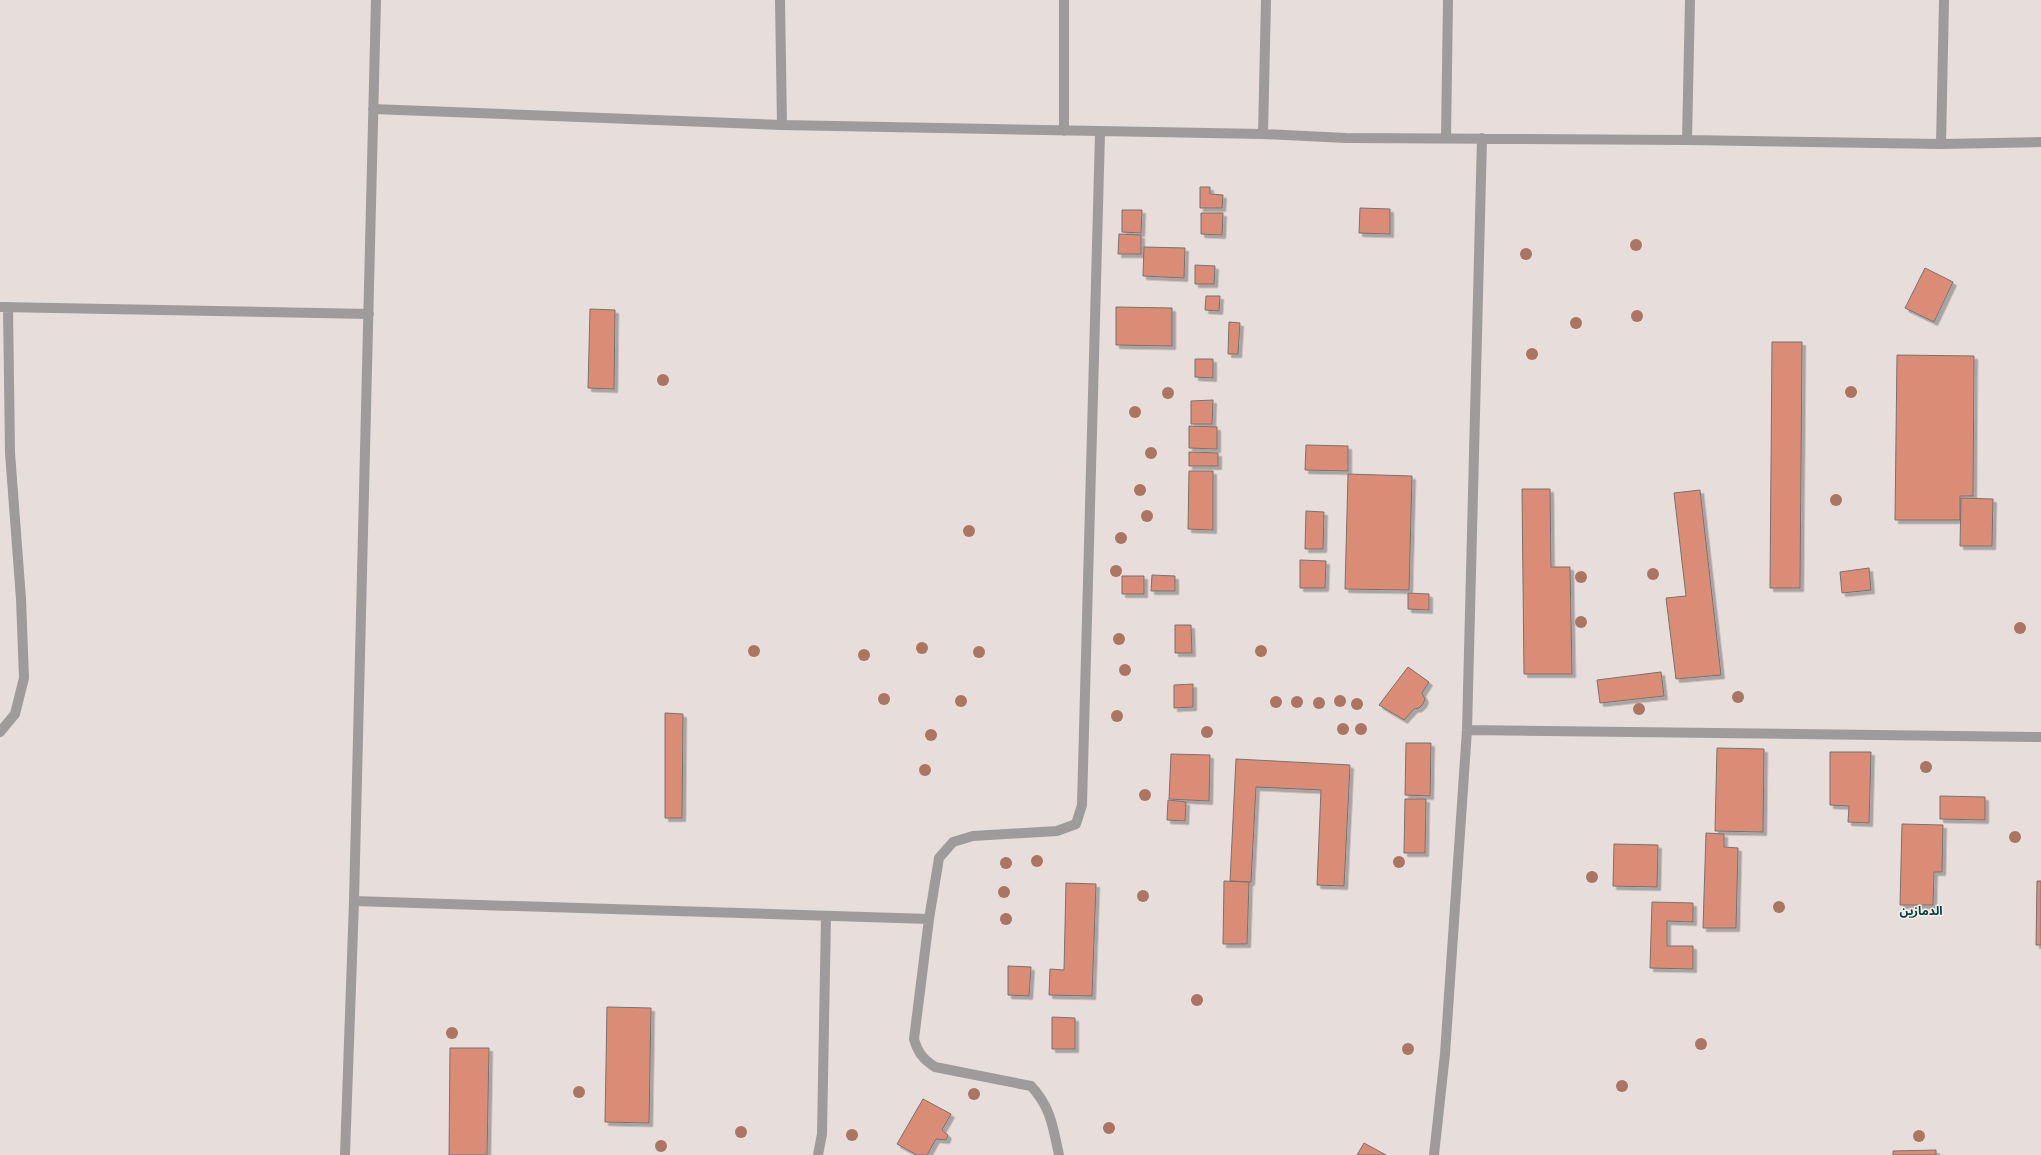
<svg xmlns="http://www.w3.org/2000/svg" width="2041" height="1155" font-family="Ubuntu,'Noto Sans Arabic',sans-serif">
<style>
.building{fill:#db8c76;stroke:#79716f;filter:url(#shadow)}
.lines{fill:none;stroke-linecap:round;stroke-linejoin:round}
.minor{stroke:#9f9b9a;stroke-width:10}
.tree{fill:#ab7463}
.labels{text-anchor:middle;stroke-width:3;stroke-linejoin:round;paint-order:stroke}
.quarter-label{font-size:12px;font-weight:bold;fill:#00413c;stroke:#f5ece9}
</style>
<defs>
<filter id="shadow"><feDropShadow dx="3.5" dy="3.5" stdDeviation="0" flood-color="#0004"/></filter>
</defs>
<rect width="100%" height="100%" fill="#e7dedc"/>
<path class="building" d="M1200 187H1210V194L1223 195 1222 208H1200Z
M1360 208 1390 209V234L1359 233Z
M1122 210H1142L1141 233 1122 232Z
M1201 213H1223L1222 235 1201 234Z
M1119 234 1141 235V254H1118Z
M1144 247 1185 248 1184 278 1143 276Z
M1195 265 1215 266 1214 284H1195Z
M1925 268 1953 282 1934 322 1905 308Z
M1206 296H1220L1219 311 1205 310Z
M1116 307 1172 308V346L1116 345Z
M590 309 615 310 614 389 588 388Z
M1229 322 1240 323 1238 354H1228Z
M1772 342H1802L1800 588H1770Z
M1897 355 1974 356 1973 496H1960V520H1895Z
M1195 359H1213V378L1195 377Z
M1213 400 1212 424H1191V401Z
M1189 426 1217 427V449L1189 448Z
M1306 445 1348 446V471L1305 470Z
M1189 452 1218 453V466H1189Z
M1189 471H1213V530L1188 529Z
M1348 474 1412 476 1409 590 1345 589Z
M1522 489H1550L1551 567H1570L1572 674H1524Z
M1700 490 1721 675 1676 679 1666 598 1686 596 1674 493Z
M1961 498 1993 499 1992 546H1960Z
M1306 511 1324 512 1323 549H1305Z
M1300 560 1326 561 1325 588H1300Z
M1869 568 1871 590 1842 593 1840 572Z
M1152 575 1175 576V591H1151Z
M1122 576H1144V594H1122Z
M1408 593 1429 594V610L1408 609Z
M1175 625H1191L1192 653H1175Z
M1408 667 1429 682 1422 693 1425 699 1423 704 1419 708 1414 709 1404 720 1379 705Z
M1661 672 1664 696 1600 703 1597 680Z
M1193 684V707L1174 708V685Z
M665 713 683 714 682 818H665Z
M1406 743H1431L1430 796 1405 795Z
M1717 748 1764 749 1763 832 1715 831Z
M1830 752H1871L1869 823 1848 822 1849 806 1830 805Z
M1171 754 1210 755 1209 801 1169 799Z
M1236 759 1350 765 1344 886 1317 885 1321 790 1256 787 1251 882 1230 881Z
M1940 796 1985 797V820L1940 819Z
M1405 799H1426L1425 853H1404Z
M1168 800 1186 802 1185 821 1167 820Z
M1902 824 1943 825 1942 872H1934L1933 905H1900Z
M1706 833 1724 834V847L1738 848 1736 928H1703Z
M1614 844 1658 845 1657 887 1613 886Z
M1224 881 1249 882 1247 944H1223Z
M2037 881H2041V945H2036Z
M1066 883 1096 884 1092 996 1049 995 1050 969 1064 970Z
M1652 902 1693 903V922L1667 921V946H1693V969L1650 968Z
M1008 966 1031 967 1029 996 1008 995Z
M607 1007 651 1008 649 1123 605 1122Z
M1052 1017 1075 1018V1049H1052Z
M450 1048H489L487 1155H449Z
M923 1099 951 1114 942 1130 948 1135 946 1140 936 1139 927 1155H917L897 1144Z
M1364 1143 1386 1155H1357Z
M1936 1150V1155H1893V1151Z"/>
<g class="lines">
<path class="minor" d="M780 0 782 125
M373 109 782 125 1263 134 1346 138 1687 140 1941 144 2041 142
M1064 131V0
M1263 134 1266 0
M1446 138 1448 0
M1687 140 1690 0
M1941 144 1944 0
M0 307 369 314
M1467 730 2041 737
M0 732 15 714 24 678 21 599 10 453 8 307
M354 901 929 919
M345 1155 354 901 376 0
M818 1155 822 1134 826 916
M1059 1155C1053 1128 1051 1107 1031 1086L935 1067C923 1059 918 1053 914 1039L929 919 939 858 953 842 973 836 1057 831 1076 824 1082 805 1100 133
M1434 1155 1445 1054 1467 730 1482 138"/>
</g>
<g class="tree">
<circle cx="1636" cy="245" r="6"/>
<circle cx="1526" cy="254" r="6"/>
<circle cx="1637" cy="316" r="6"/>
<circle cx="1576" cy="323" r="6"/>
<circle cx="1532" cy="354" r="6"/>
<circle cx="663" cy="380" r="6"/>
<circle cx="1851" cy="392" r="6"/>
<circle cx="1168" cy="393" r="6"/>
<circle cx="1135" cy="412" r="6"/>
<circle cx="1151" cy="453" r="6"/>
<circle cx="1140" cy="490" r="6"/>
<circle cx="1836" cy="500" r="6"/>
<circle cx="1147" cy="516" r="6"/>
<circle cx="969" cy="531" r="6"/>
<circle cx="1121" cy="538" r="6"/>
<circle cx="1116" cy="571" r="6"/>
<circle cx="1653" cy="574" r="6"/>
<circle cx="1581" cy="577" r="6"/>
<circle cx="1581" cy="622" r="6"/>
<circle cx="2020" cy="628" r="6"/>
<circle cx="1119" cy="639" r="6"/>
<circle cx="922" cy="648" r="6"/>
<circle cx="754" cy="651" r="6"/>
<circle cx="1261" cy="651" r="6"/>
<circle cx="979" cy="652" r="6"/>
<circle cx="864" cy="655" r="6"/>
<circle cx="1125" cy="670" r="6"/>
<circle cx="1738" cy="697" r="6"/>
<circle cx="884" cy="699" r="6"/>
<circle cx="961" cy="701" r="6"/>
<circle cx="1340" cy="701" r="6"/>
<circle cx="1276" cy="702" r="6"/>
<circle cx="1297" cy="702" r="6"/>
<circle cx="1319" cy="703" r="6"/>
<circle cx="1357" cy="704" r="6"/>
<circle cx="1639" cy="709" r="6"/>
<circle cx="1117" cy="716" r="6"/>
<circle cx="1343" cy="729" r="6"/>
<circle cx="1361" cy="729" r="6"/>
<circle cx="1207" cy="732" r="6"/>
<circle cx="931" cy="735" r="6"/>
<circle cx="1926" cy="767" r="6"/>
<circle cx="925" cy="770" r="6"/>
<circle cx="1145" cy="795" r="6"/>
<circle cx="2015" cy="837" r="6"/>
<circle cx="1037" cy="861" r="6"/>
<circle cx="1399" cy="862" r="6"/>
<circle cx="1006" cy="863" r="6"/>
<circle cx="1592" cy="877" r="6"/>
<circle cx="1004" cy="892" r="6"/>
<circle cx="1143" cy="896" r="6"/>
<circle cx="1779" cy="907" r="6"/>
<circle cx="1006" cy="919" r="6"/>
<circle cx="1197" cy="1000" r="6"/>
<circle cx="452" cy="1033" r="6"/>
<circle cx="1701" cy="1044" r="6"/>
<circle cx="1408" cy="1049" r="6"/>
<circle cx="1622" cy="1086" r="6"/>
<circle cx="579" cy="1092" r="6"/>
<circle cx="974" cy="1094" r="6"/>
<circle cx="1109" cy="1128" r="6"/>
<circle cx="741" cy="1132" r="6"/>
<circle cx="852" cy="1135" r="6"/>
<circle cx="1919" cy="1136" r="6"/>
<circle cx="661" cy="1146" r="6"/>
</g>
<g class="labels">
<g class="quarter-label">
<text x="1921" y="915">الدمازين</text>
</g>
</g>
</svg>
